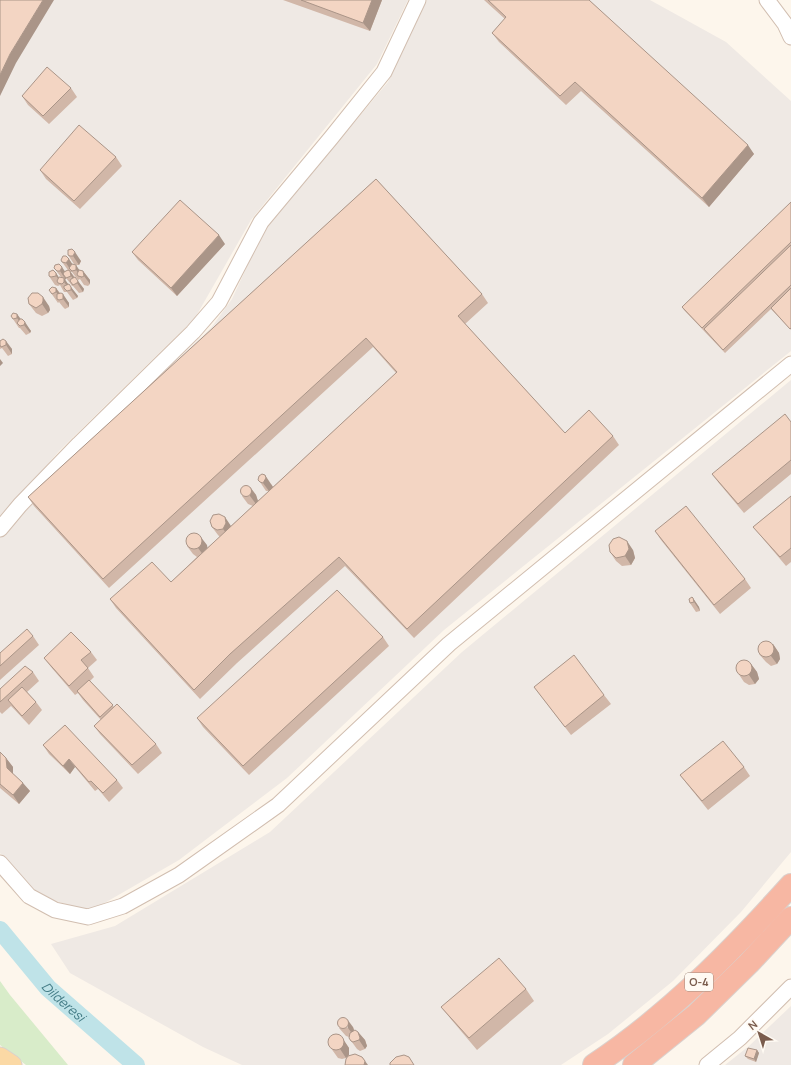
<svg xmlns="http://www.w3.org/2000/svg" width="791" height="1065" font-family="Manrope,sans-serif">
<style>
.industrial{fill:#efe9e4}
.green{fill:#d8ecc9}
.lines{fill:none;stroke-linecap:round;stroke-linejoin:round}
.river{stroke:#bfe3e8;stroke-width:18}
.minor-casing{stroke:#d1beb0;stroke-width:17}
.major-casing{stroke:#dad1cd;stroke-width:21}
.highway-casing{stroke:#dad1cd;stroke-width:24}
.minor{stroke:#fff;stroke-width:15}
.major{stroke:#fbd9a5;stroke-width:19}
.highway{stroke:#f7b7a3;stroke-width:22}
.wall{fill:#d1b7a8}
.shaded-wall{fill:#aa9588}
.building{fill:#f3d5c3;stroke:#aa9588}
.labels{text-anchor:middle;stroke-width:3;stroke-linejoin:round;paint-order:stroke}
.shield{fill:#fffaf3;stroke:#a28b7f;stroke-width:1}
.shield-label{font-size:11px;font-weight:bold;fill:#7a5c4d}
.water-label{font-size:13px;font-style:italic;fill:#437c86;stroke:#fffaf3}
</style>
<rect width="100%" height="100%" fill="#fdf6ec"/>
<path class="industrial" d="M0 0H408L377 64 251 220 195 318 60 450 0 519Z
M427 0H650L726 42 791 101V351L444 630 287 778 179 860 89 912 38 895 0 853V536L107 425 211 328 232 299 264 230 388 82Z
M791 380V852L741 912 673 981 608 1034 561 1065H242L203 1047 70 973 51 944 115 926 270 832 462 652Z
M791 1006V1065H725L749 1046Z"/>
<path class="green" d="M0 981 10 995 68 1065H26L0 1045Z"/>
<g class="lines">
<path class="river" id="s1" d="M0 930 48 988 136 1065"/>
<defs>
<path id="minor" d="M767 0 785 24 791 37
M0 529 20 505 79 444 193 332 219 302 261 222 331 138 384 72 418 0
M0 863 29 896 55 910 88 917 123 906 179 875 278 805 449 644 791 364
M707 1065 740 1038 791 987"/>
<path id="major" d="M0 1057 12 1065"/>
<path id="highway" d="M594 1065C669 1015 731 952 791 885
M634 1065 696 1015 749 963 791 918"/>
</defs>
<use href="#minor" class="minor-casing"/>
<use href="#major" class="major-casing"/>
<use href="#highway" class="highway-casing"/>
<use href="#minor" class="minor"/>
<use href="#major" class="major"/>
<use href="#highway" class="highway"/>
</g>
<path class="wall" d="M283 0H382L370 31Z
M484 0H589L754 154 709 207 581 91 566 105 499 42 492 33 505 19Z
M71 88 77 97 49 124 28 105 22 96Z
M116 157 122 166 80 209 46 179 40 170Z
M376 179 482 294 488 303 465 324 565 433 613 436 619 445 414 638 345 566 237 663 200 699 116 608 110 599 171 582 197 557 193 554 187 546 207 545V548L220 537 218 535 212 527 231 526 253 506 248 504 242 496 250 487 256 495 258 501 269 491H266L260 482 271 484 273 487 271 489 396 373 373 347 109 588 34 506 28 497Z
M791 202V330L771 309 725 353 684 310 682 307Z
M225 244 177 296 138 260 132 252Z
M68 250 81 261 79 265H76L74 264 68 255Z
M69 259 72 264 79 270 83 271 90 280V284L88 286 84 285 80 279 78 280 72 272 70 271 84 289 83 292 79 293 73 286H72L70 283 66 278 65 280 78 296 77 298 73 300 67 292H64L60 285 58 286 55 285 49 276 56 273 59 278 61 277 54 268 65 271 68 270 62 262Z
M56 288 60 293 69 303V307L65 309 63 307 59 302 58 303 49 290Z
M28 298 49 306 50 310 48 313 42 316 36 313 29 304Z
M17 314 20 319 31 331 30 333 26 335 20 328H19L11 316Z
M0 341 12 349V354L8 356 2 348 0 349Z
M791 422V474L744 513 718 482 712 474Z
M791 496V562L786 566 760 535 753 527Z
M655 531 745 579 751 588 720 614 661 540Z
M633 550 635 558 631 565 622 566 616 561 610 552Z
M692 597 699 607 700 611 696 612 690 603Z
M33 636 39 645 0 680V653Z
M383 637 389 646 249 775 203 727 197 718Z
M773 644 779 653 780 659 777 664 771 666 766 662 759 654Z
M91 652 97 660 88 668 94 677 90 681 114 707 156 744 162 753 138 774 100 734 94 726 101 720 83 700 78 693 75 695 51 667 44 658Z
M751 664 757 672 759 679 755 684 749 685 744 682 738 673Z
M33 672 39 681 27 692 36 702 42 710 29 725 14 709 11 706 2 714 0 712V689Z
M534 687 604 695 611 704 571 735Z
M43 745 117 780 123 788 109 802 98 789 95 791 75 767 70 774 49 754Z
M0 752 6 758 13 767V774L30 791 19 804 0 788Z
M744 767 750 776 708 810 687 784 680 775Z
M526 989 534 1001 477 1050 450 1018 441 1007Z
M353 1027 354 1031 358 1032 365 1040 367 1046 365 1049 360 1051 357 1049 349 1038V1037L346 1036 339 1028Z
M343 1039 349 1048V1055L346 1058 342 1059 338 1058 328 1044Z
M757 1050 759 1053 756 1062 748 1059 745 1056Z"/>
<path class="shaded-wall" d="M43 0H54L16 63 0 96V75L10 54Z
M372 0H382L370 31 363 23Z
M748 145 754 154 709 207 702 198Z
M219 235 225 244 177 296 171 288Z
M75 252 81 261 79 265 73 256Z
M69 259 75 268 72 271V272L66 263Z
M76 265 82 274V278L76 270Z
M62 267 68 276 67 278 63 274 66 278V280L60 271Z
M70 271 76 280V283L71 276Z
M83 271 90 280V284L84 276Z
M56 273 62 282V284L56 276Z
M64 278 70 287V290L64 282Z
M78 281 84 289 83 292 77 283Z
M71 287 78 296 77 298 71 290Z
M56 288 62 297 61 299 56 292Z
M63 294 69 303V307L63 299Z
M43 297 49 306 50 310 48 313 42 304Z
M17 314 23 322 22 325 17 318Z
M25 322 31 331 30 333 24 325Z
M6 341 12 349V354L6 345Z
M0 359 3 363 0 366Z
M265 475 273 487 269 491 263 483Z
M250 487 256 495 258 501 256 504 250 496Z
M225 517 231 526 229 537 223 529Z
M200 536 207 545 208 551 204 556 198 548Z
M627 541 633 550 635 558 631 565 625 556Z
M693 598 699 607 700 611 694 602Z
M773 644 779 653 780 659 777 664 771 656Z
M751 664 757 672 759 679 755 684 749 675Z
M6 758 13 767V777L7 768Z
M69 759 75 767 70 774 63 766Z
M23 783 30 791 19 804 13 795Z
M347 1019 353 1027 355 1033 354 1036 348 1028Z
M358 1032 365 1040 367 1046 365 1049 359 1040Z
M343 1039 349 1048V1055L346 1058 340 1049Z
M757 1050 759 1053 756 1062 754 1059Z
M362 1057 368 1065H364Z"/>
<path class="building" d="M0 0H43L10 54 0 75Z
M301 0H372L363 23Z
M488 0H589L748 145 702 198 575 82 560 96 492 33 506 17Z
M47 67 71 88 43 116 22 96Z
M79 125 116 157 74 201 40 170Z
M376 179 482 294 458 316 565 433 589 410 613 436 407 629 339 557 230 654 194 690 110 599 152 562 171 582 397 372 366 338 103 579 28 497Z
M180 200 219 235 171 288 132 252Z
M791 202V242L702 328 682 307Z
M791 245V285L723 350 704 329Z
M72 249 75 252 73 256H70L68 255V250Z
M63 256H66L69 259 66 263 62 262 61 260Z
M59 264 62 267 60 271H57L54 268 55 265Z
M72 264 76 265V270L72 271 69 268Z
M53 270 56 273V276L51 277 49 276V272Z
M68 270 70 271 71 276 66 278 63 274 64 272Z
M79 270 83 271 84 276 82 277 78 276 77 274Z
M59 277 64 278V282L62 284 58 283 57 281Z
M75 277 78 281 77 283 73 285 70 281 71 279Z
M69 284 71 287V290L67 291 64 288V286Z
M52 287 56 288V292L52 294 49 290Z
M791 288V328L790 329 771 308Z
M32 293H38L43 297V301L42 304 36 308 29 304 28 298Z
M61 293 63 294V299L59 300 57 299V294Z
M13 313 17 314V318L13 319 11 316Z
M20 319H22L25 322 24 325 20 326 17 323Z
M3 339 6 341V345L1 347 0 345V341Z
M785 414 791 422V460L738 504 712 474Z
M262 474 265 475 266 478 263 483 260 482 258 480 259 476Z
M240.5 491a5.5 5.5 0 1 1 11 0a5.5 5.5 0 1 1-11 0Z
M791 496V548L780 557 753 527Z
M686 506 745 579 714 605 655 531Z
M219 514 225 517 226 523 223 529 217 530 212 527 210 521 213 515Z
M186 541a8 8 0 1 1 16 0a8 8 0 1 1-16 0Z
M619 537 627 541 629 549 625 556 616 558 610 552 609 545 613 539Z
M337 590 383 637 243 766 197 718Z
M692 597 693 598 694 602 690 603 689 599Z
M27 629 33 636 0 666V653Z
M71 632 91 652 81 660 88 668 69 686 44 658Z
M758 649a8 8 0 1 1 16 0a8 8 0 1 1-16 0Z
M574 655 604 695 565 727 534 687Z
M736 668a8 8 0 1 1 16 0a8 8 0 1 1-16 0Z
M25 666 33 672 0 702V689Z
M89 680 113 705 100 717 77 691Z
M22 687 36 702 22 716 8 700Z
M117 704 156 744 132 765 94 726Z
M65 725 117 780 103 793 91 781 89 782 69 759 63 766 43 745Z
M723 741 744 767 702 801 680 775Z
M0 752 6 758 7 768 23 783 13 795 0 784Z
M499 958 526 989 469 1038 441 1007Z
M337.5 1023a5.5 5.5 0 1 1 11 0a5.5 5.5 0 1 1-11 0Z
M355 1030 358 1032 360 1038 359 1040 353 1042 351 1041 349 1038 350 1033Z
M328 1042a8 8 0 1 1 16 0a8 8 0 1 1-16 0Z
M748 1048 757 1050 754 1059 745 1056Z
M355 1054 362 1057 365 1061 364 1065H345L346 1059 348 1056Z
M404 1055 409 1057 414 1065H390V1063L396 1057Z"/>
<g class="labels">
<rect class="shield" x="685" y="973" width="28" height="18" rx="3"/>
<g class="shield-label">
<text x="699" y="986">O-4</text>
</g>
<g class="water-label">
<text dy="5" stroke="none"><textPath href="#s1" startOffset="96">Dilderesi</textPath></text>
</g>
</g>
<g transform="translate(759 1033) rotate(321)" stroke="#fffaf3" stroke-width="3" paint-order="stroke">
<path d="M0-3L7 15L0 10L-7 15Z" fill="#7a5c4d"/>
<text y="-6" font-size="11" font-weight="bold" text-anchor="middle" fill="#7a5c4d">N</text>
</g>
</svg>
